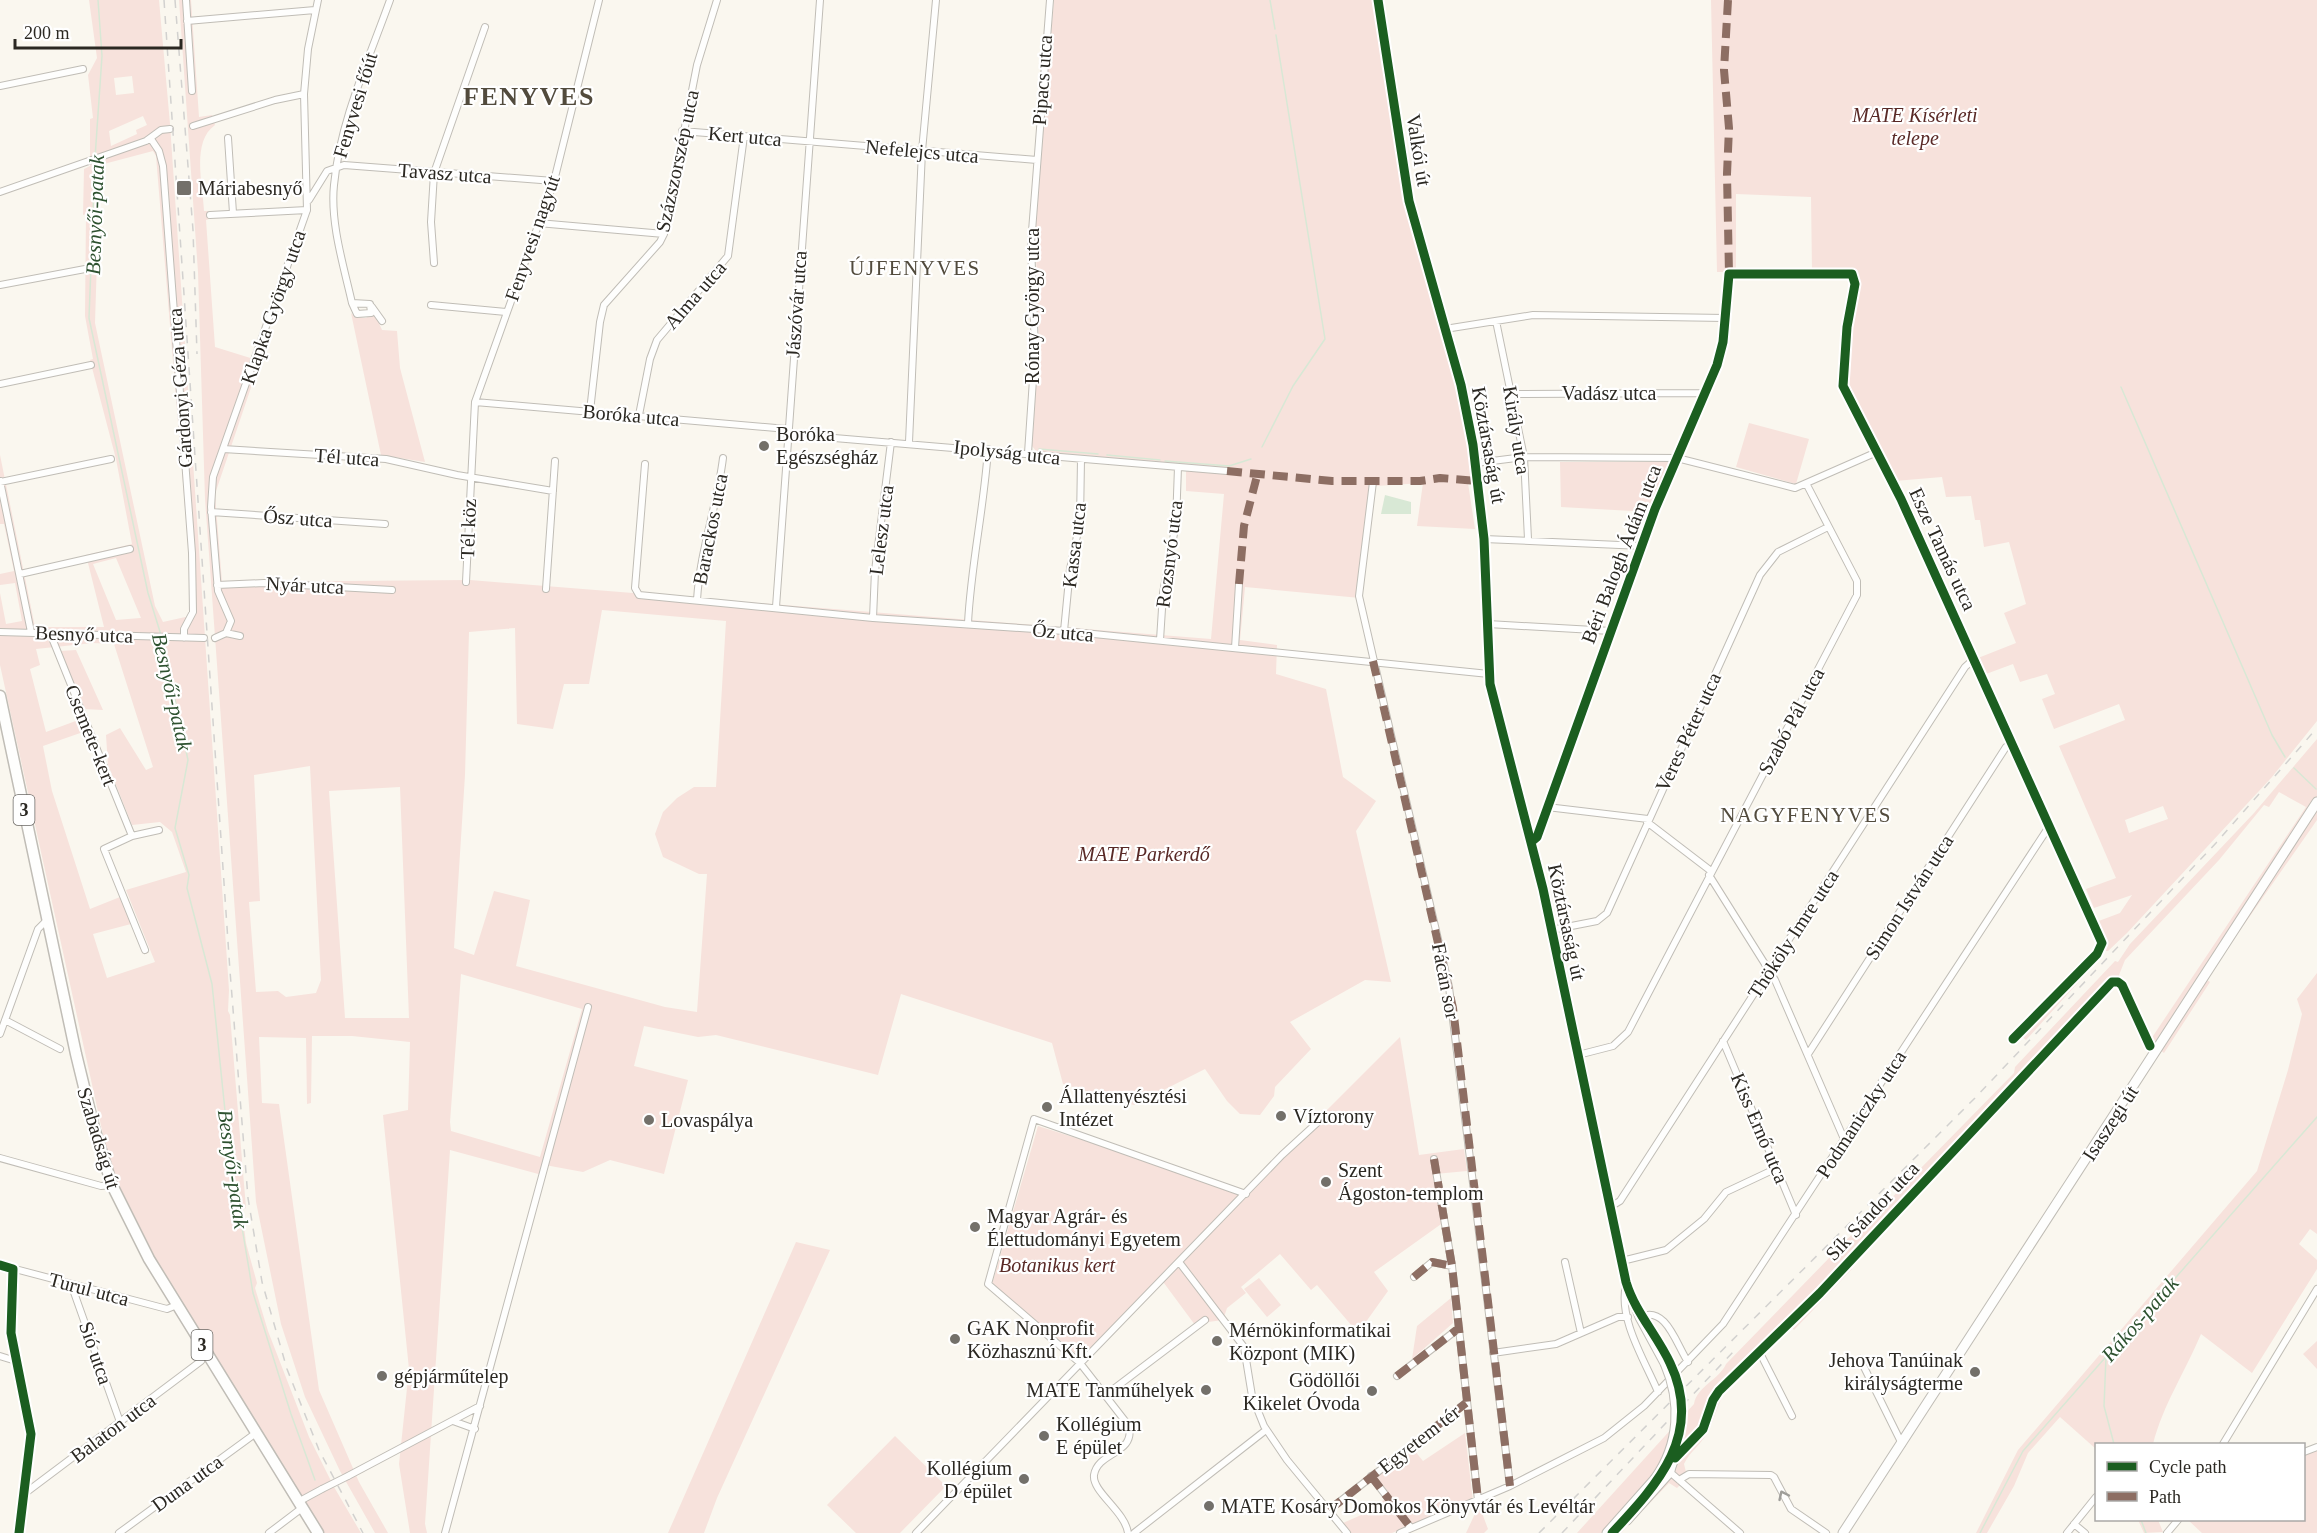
<svg xmlns="http://www.w3.org/2000/svg" width="2317" height="1533" font-family="Georgia,serif">
<style>
.green{fill:#f7e2dc;fill-rule:evenodd}
.water{fill:#d8e8d5}
.lines{fill:none;stroke-linecap:round;stroke-linejoin:round}
.stream{stroke:#d8e8d5;stroke-width:1.5}
.minor-casing{stroke:#c0bdb6;stroke-width:8}
.secondary-casing{stroke:#c0bdb6;stroke-width:11}
.primary-casing{stroke:#c0bdb6;stroke-width:13}
.minor{stroke:#fefefd;stroke-width:6}
.secondary{stroke:#fefefd;stroke-width:9}
.primary{stroke:#fefefd;stroke-width:10}
.rail{stroke:#d2d1cf;stroke-width:1.5;stroke-dasharray:8 8;stroke-linecap:butt}
.minor-bridge-casing{stroke:#c0bdb6;stroke-width:8;stroke-linecap:butt}
.secondary-bridge-casing{stroke:#c0bdb6;stroke-width:11;stroke-linecap:butt}
.minor-bridge{stroke:#fefefd;stroke-width:6}
.secondary-bridge{stroke:#fefefd;stroke-width:9}
.quiet{stroke:#8d6e63;stroke-width:8;stroke-dasharray:15 8;stroke-linecap:butt}
.cycleway-casing{stroke:#fff;stroke-width:13}
.cycleway{stroke:#1b5e20;stroke-width:9}
.oneway{stroke:#9f9e9a}
.poi-dot{fill:#73706a;stroke:#fff;stroke-width:2}
.labels{text-anchor:middle;stroke-width:4.5;stroke-linejoin:round;paint-order:stroke}
.shield{fill:#fff;stroke:#6b6864;stroke-width:1.5}
.shield-label{font-size:18px;font-weight:bold;fill:#2b2822}
.street-label{font-size:20px;fill:#2b2822;stroke:#fff}
.park-label{font-size:20px;font-style:italic;fill:#592926;stroke:#fff}
.poi-label{font-size:20px;fill:#2b2822;stroke:#fff;text-anchor:start}
.water-label{font-size:21px;font-style:italic;fill:#2e5230;stroke:#fff}
.neighbourhood-label{font-size:21px;letter-spacing:1.5px;fill:#524b3d;stroke:#fff}
.district-label{font-size:26px;font-weight:bold;letter-spacing:1.5px;fill:#524b3d;stroke:#fff}
</style>
<rect width="100%" height="100%" fill="#faf7ef"/>
<path class="green" d="M89 0H159L170 124 229 990 228 1011 230 1015 246 1208 242 1210 246 1243 257 1283 255 1288 268 1331 309 1437 334 1487 361 1533H324L139 1233 111 1171 0 665V593L6 624 22 621 15 583 0 585V574L14 571 4 524H0V455L35 627H104L86 555 132 544 116 459 90 360 93 359 85 316 86 214 83 215 84 169 90 166V119L93 118 88 75 97 58ZM132 76 134 93 116 95 114 78ZM143 116 147 125 136 130 137 134 111 146 109 131ZM153 151 156 156 191 580 190 616 163 622 155 606 95 323 100 165ZM116 558 141 618H140L116 620 93 564ZM93 643 114 644 153 767 146 770 120 728 106 735 108 765 132 825 160 822 172 832 186 872 126 890 155 962 107 978 93 934 131 924 120 897 90 909 52 791 43 746 86 731 81 719 46 732 30 669 40 665 36 649Z
M179 0H191L199 117 212 115 215 125C191 142 203 185 204 211H208L209 219 206 220 215 347 260 361 215 494 222 582 470 580 1211 639 1224 494 1186 491V465L1102 460 1036 451 1032 446 1039 344 1035 220 1054 0H1376L1416 243 1460 404 1473 484 1468 483 1475 529 1417 526 1423 483 1376 486 1360 598 1245 587 1240 640 1277 645 1276 674 1326 689 1343 777 1376 801 1356 831 1391 982 1365 980 1290 1022 1311 1049 1275 1087 1274 1096 1260 1115 1240 1114 1227 1101 1205 1069 1134 1105 1063 1084 1052 1043 901 994 878 1075 716 1035 698 1037 644 1026 634 1066 688 1080 664 1174 610 1160 583 1172 545 1165 542 1175 450 1150 425 1524 427 1533H410L399 1464 409 1369 383 1115 408 1110 410 1042 352 1036H312L311 1103 307 1104 306 1038 259 1037 262 1103 279 1104 319 1390 359 1482 388 1533H375L340 1471 305 1397 281 1324 256 1202 205 499 198 272ZM602 610 726 621 716 787H694L677 798 663 812 655 834 663 857 699 874H707L697 1012 665 1007 516 966 530 900 494 891 474 955 454 948 465 775 469 632 515 628 517 724 553 729 564 684H589ZM310 766 321 980 316 993 286 997 278 991 256 992 249 902 260 901 254 775ZM400 787 409 1018H345L329 791ZM461 974 582 1009 540 1157 451 1131 450 1122Z
M1711 0H2317V721L2272 777 2127 933 2108 951H2104V954L2026 1040 2020 1035 2013 1041 2010 1037 2097 945 2088 925 2120 913 2132 895 2094 908 2086 889 2116 878 2059 746 2125 720 2119 704 2054 729 2042 699 2055 694 2047 674 2020 682 2013 664 1986 674 1978 658 2016 643 2004 613 2026 604 2009 542 1984 547 1980 520H1975L1971 496 1946 497 1942 477 1895 481 1846 390 1844 373 1855 273 1812 271 1811 197 1736 194V272H1717ZM2163 806 2168 819 2129 833 2125 820Z
M374 312 382 330 397 331 400 368 425 462 381 455 351 313 355 317 366 318Z
M1749 423 1809 439 1796 484 1736 467Z
M1560 462H1669L1671 464 1650 512 1561 507Z
M76 650 103 710 83 709 61 651Z
M2317 739V820L2206 979 2210 982 2164 1053 2149 1042 2306 807 2279 792 2269 807 2264 805 2219 860 2125 960 2119 975 2121 979 1922 1188 1923 1191 1850 1266 1852 1269 1794 1330 1792 1328 1728 1388C1717 1402 1716 1418 1707 1433 1701 1445 1690 1451 1684 1464L1686 1472H1693L1677 1488 1669 1483 1621 1533H1577L1694 1404C1697 1386 1719 1380 1726 1364L1866 1220H1870L2014 1073 2015 1067 2115 961 2118 962 2130 944 2254 813Z
M2317 973V1234L2310 1229 2299 1244 2317 1260V1269L2252 1373 2201 1334C2185 1372 2163 1405 2153 1444H2096V1449L2060 1417 2028 1453 2014 1486 1987 1533H1976L2018 1450 2257 1171 2288 1070 2302 1014 2297 999Z
M1400 1037 1419 1155 1464 1149 1467 1171 1435 1174 1444 1222 1374 1272 1388 1291 1358 1333 1317 1285 1311 1290 1280 1254 1241 1287 1246 1293 1227 1308 1223 1320 1208 1322 1198 1329 1161 1279 1081 1358 992 1284 1038 1126 1235 1188 1241 1196Z
M796 1242 830 1250 717 1498 704 1533H668Z
M1259 1278 1281 1305 1267 1317 1244 1289Z
M1451 1298 1453 1323 1412 1359 1417 1326Z
M2317 1341V1369L2303 1354Z
M1465 1433 1473 1501 1392 1533H1350L1343 1523 1368 1512 1390 1495 1375 1474 1410 1445 1423 1461Z
M895 1436 946 1486 900 1533H856L827 1505Z
M2317 1450V1533H2202L2188 1520H2304V1455Z
M1479 1505 1488 1529 1484 1533H1466Z
M2138 1520H2158L2163 1532 2144 1533Z"/>
<path class="water" d="M1385 495 1411 502V514H1381Z"/>
<g class="lines">
<path class="stream" d="M1270 0 1275 29
M95 158 102 56 98 0
M95 162 89 318 148 593 161 635
M2121 387 2272 735 2285 757
M1262 447 1293 386 1325 339 1276 35
M1039 449 1098 454
M1107 455 1160 460
M1165 461 1229 466 1251 459
M162 639 188 760 175 828 189 875 187 888 212 984 229 1150 253 1293 291 1414 315 1480
M2294 768 2316 789
M2106 1357 2104 1406 2114 1444
M2141 1520 2146 1533
M1980 1533 2023 1451 2317 1117"/>
<defs>
<path id="minor" d="M186 0 192 91
M187 21 315 10
M0 86 83 69
M193 126 275 100 304 94
M682 131 1037 160
M228 138 233 213
M151 139 159 151 163 166 192 553 193 612 184 629V638
M0 192 146 141 161 130 170 129
M309 200 327 171 344 165 554 181
M210 215 307 210
M538 223 664 234
M434 263 431 222 434 173 485 27
M0 285 85 269
M352 303 357 314 371 313 370 304 352 303C344 267 330 223 334 185 340 121 369 59 390 0
M431 305 506 312
M372 307 382 321
M1496 321 1524 457 1528 539
M1445 329 1533 315 1725 318
M0 384 91 365
M1512 394 1705 393
M475 402 787 429
M590 411 600 322 604 305 660 242 664 234 697 65 717 0
M639 415 650 359 657 340 728 256 744 136
M787 434 1227 471
M909 442 922 151 936 0
M223 449 386 459 457 475 553 491
M1028 453 1035 350 1031 244 1050 0
M1476 463 1524 457 1677 458 1795 488 1877 452
M645 464 635 588 639 595 873 618 1064 631 1489 674
M0 481 31 632
M0 482 111 459
M1373 482 1359 596 1449 987 1510 1486
M211 512 385 524
M1484 539 1642 546
M20 574 130 549
M466 582 475 402 554 181 599 0
M217 585 264 583 392 590
M546 589 555 461
M697 600C700 550 717 507 723 458
M776 607 820 0
M873 618 875 571 891 442
M968 623C971 565 984 508 988 449
M1488 624 1611 631
M1064 631 1070 569 1080 522 1081 459
M0 632 204 638
M50 633 132 836 159 830
M226 633 240 636
M215 638 226 633 231 621 218 591 211 507 213 477 307 210 304 94 308 49 318 0
M1160 640 1163 593 1176 523 1178 467
M1235 648 1239 584
M1547 807 1648 819
M1647 822 1711 871
M132 836 104 849 145 950
M1531 842 1537 837 1655 509 1717 365 1723 342 1729 274H1852L1855 284 1847 327 1843 386 1901 499 2102 943 2097 954 2013 1039
M1709 875 1775 980 1844 1139
M1551 930 1597 921 1607 913 1760 575 1778 552 1828 527
M5 1020 60 1049
M0 1034 38 929 48 919
M1723 1041 1796 1215
M1808 1054 2006 747 2013 741
M1578 1055 1613 1046 1628 1032 1857 595V581L1807 485
M0 1158 101 1186 112 1185
M1434 1159 1452 1266 1478 1500
M1610 1207 1620 1201 1965 667 1974 659
M1622 1261 1666 1250 1704 1219 1726 1192 1777 1168
M1179 1262 1244 1347 1252 1396 1264 1426 1287 1460 1347 1533
M1565 1262 1581 1333
M0 1265 167 1309 177 1305
M13 1269 11 1333 31 1434 19 1533
M1414 1277 1432 1262 1452 1266
M71 1284 120 1422
M1626 1285C1618 1319 1645 1361 1658 1392
M1640 1317C1666 1305 1676 1344 1688 1362
M1493 1353 1556 1344 1618 1317H1628
M1760 1353 1792 1416
M0 1356 16 1361
M1860 1359 1902 1444
M1397 1376 1459 1328
M1107 1394 1205 1320
M453 1421 475 1429
M2223 1444 2317 1289
M2304 1452 2317 1447
M1671 1473C1676 1447 1690 1451 1702 1431 1710 1419 1709 1403 1719 1391L1820 1293 2112 982H2118L2122 985 2143 1035 2155 1053
M1671 1473 1740 1533
M348 1476 480 1406
M1371 1476 1411 1528
M1679 1480 1689 1474 1771 1475 1774 1477 1791 1509 1826 1533
M24 1494 201 1361
M298 1502 322 1489
M1329 1510 1466 1403
M1628 1521 1671 1473
M2074 1524 2085 1533
M119 1533 256 1433
M269 1533 302 1508
M445 1533 588 1007
M916 1533 1282 1155 1318 1122
M1128 1533C1125 1511 1092 1492 1094 1475 1098 1451 1135 1455 1129 1426L1080 1363 988 1284 1034 1119 1246 1194
M1134 1533 1266 1430
M1400 1533 1510 1486 1604 1438 1644 1406 1723 1324 2050 825
M2067 1533 2096 1497
M2167 1533 2178 1520"/>
<path id="secondary" d="M1378 0 1409 201 1461 385 1473 445 1484 539 1490 684 1543 889 1626 1282 1640 1317 1665 1363
M1607 1533 1655 1479
M1843 1533 2317 802"/>
<path id="primary" d="M0 696 76 1054 94 1128 112 1185 149 1259 318 1533"/>
</defs>
<use href="#minor" class="minor-casing"/>
<use href="#secondary" class="secondary-casing"/>
<use href="#primary" class="primary-casing"/>
<use href="#minor" class="minor"/>
<use href="#secondary" class="secondary"/>
<use href="#primary" class="primary"/>
<path class="rail" d="M164 0 230 971 248 1198 262 1282 287 1369 319 1450 363 1533
M175 0 193 230 197 354
M1539 1533 1975 1098 2216 843 2317 728
M1562 1533 1734 1351"/>
<defs>
<path id="minor-bridge" d="M322 1489 348 1476"/>
<path id="secondary-bridge" d="M1655 1479C1680 1444 1682 1402 1665 1363"/>
</defs>
<use href="#minor-bridge" class="minor-bridge-casing"/>
<use href="#secondary-bridge" class="secondary-bridge-casing"/>
<use href="#minor-bridge" class="minor-bridge"/>
<use href="#secondary-bridge" class="secondary-bridge"/>
<path class="quiet" d="M1728 0 1724 70 1729 128 1727 174 1729 274
M1227 471 1332 481H1420L1440 478 1479 481
M1239 584 1244 526 1258 472
M1373 661 1453 1008 1510 1486
M1434 1159 1452 1266 1478 1500
M1414 1277 1432 1262 1452 1266
M1397 1376 1459 1328
M1371 1476 1411 1528
M1329 1510 1466 1403"/>
<defs>
<path id="cycleway" d="M1378 0 1409 201 1461 385 1473 445 1484 539 1490 684 1543 889 1626 1282C1635 1312 1657 1335 1670 1363 1704 1434 1658 1484 1612 1533
M1531 842 1537 837 1655 509 1717 365 1723 342 1729 274H1852L1855 284 1847 327 1843 386 1901 499 2102 943 2097 954 2013 1039
M0 1265 13 1269 11 1333 31 1434 19 1533
M1675 1458 1703 1429 1713 1400 1719 1391 1820 1293 2112 982H2118L2122 985 2150 1046"/>
</defs>
<use href="#cycleway" class="cycleway-casing"/>
<use href="#cycleway" class="cycleway"/>
</g>
<defs><path id="oneway-chevron" d="M-2-3.5L2.5 0L-2 3.5" fill="none" stroke-width="1.6" stroke-linecap="round" stroke-linejoin="round" transform="scale(1.5)"/></defs>
<use class="oneway" href="#oneway-chevron" transform="translate(1783 1495) rotate(-115)"/>
<g class="poi-dot">
<rect x="176" y="180" width="16" height="16" rx="3"/>
<circle cx="764" cy="446" r="6"/>
<circle cx="1047" cy="1107" r="6"/>
<circle cx="1281" cy="1116" r="6"/>
<circle cx="649" cy="1120" r="6"/>
<circle cx="1326" cy="1182" r="6"/>
<circle cx="975" cy="1227" r="6"/>
<circle cx="955" cy="1339" r="6"/>
<circle cx="1217" cy="1341" r="6"/>
<circle cx="1975" cy="1372" r="6"/>
<circle cx="382" cy="1376" r="6"/>
<circle cx="1206" cy="1390" r="6"/>
<circle cx="1372" cy="1391" r="6"/>
<circle cx="1044" cy="1436" r="6"/>
<circle cx="1024" cy="1479" r="6"/>
<circle cx="1209" cy="1506" r="6"/>
</g>
<g class="labels">
<g class="shield">
<rect x="13.5" y="795" width="21" height="30" rx="4.5"/>
<rect x="191.5" y="1330" width="21" height="30" rx="4.5"/>
</g>
<g class="shield-label">
<text x="24" y="816">3</text>
<text x="202" y="1351">3</text>
</g>
<g class="street-label">
<text transform="translate(1042 80) rotate(-86)" y="7">Pipacs utca</text>
<text transform="translate(355 105) rotate(-73)" y="7">Fenyvesi főút</text>
<text transform="translate(745 136) rotate(5)" y="7">Kert utca</text>
<text transform="translate(1419 150) rotate(81)" y="7">Valkói út</text>
<text transform="translate(922 151) rotate(5)" y="7">Nefelejcs utca</text>
<text transform="translate(677 161) rotate(-78)" y="7">Százszorszép utca</text>
<text transform="translate(445 173) rotate(4)" y="7">Tavasz utca</text>
<text transform="translate(532 238) rotate(-71)" y="7">Fenyvesi nagyút</text>
<text transform="translate(695 295) rotate(-49)" y="7">Alma utca</text>
<text transform="translate(796 304) rotate(-86)" y="7">Jászóvár utca</text>
<text transform="translate(1032 306) rotate(-90)" y="7">Rónay György utca</text>
<text transform="translate(273 307) rotate(-71)" y="7">Klapka György utca</text>
<text transform="translate(180 388) rotate(-94)" y="7">Gárdonyi Géza utca</text>
<text x="1609" y="400">Vadász utca</text>
<text transform="translate(631 415) rotate(5)" y="7">Boróka utca</text>
<text transform="translate(1517 430) rotate(81)" y="7">Király utca</text>
<text transform="translate(1489 445) rotate(80)" y="7">Köztársaság út</text>
<text transform="translate(1007 452) rotate(6)" y="7">Ipolyság utca</text>
<text transform="translate(347 457) rotate(4)" y="7">Tél utca</text>
<text transform="translate(298 518) rotate(4)" y="7">Ősz utca</text>
<text transform="translate(468 529) rotate(-88)" y="7">Tél köz</text>
<text transform="translate(710 529) rotate(-79)" y="7">Barackos utca</text>
<text transform="translate(881 530) rotate(-83)" y="7">Lelesz utca</text>
<text transform="translate(1074 545) rotate(-83)" y="7">Kassa utca</text>
<text transform="translate(1943 549) rotate(65)" y="7">Esze Tamás utca</text>
<text transform="translate(1169 554) rotate(-83)" y="7">Rozsnyó utca</text>
<text transform="translate(1621 554) rotate(-69)" y="7">Béri Balogh Ádám utca</text>
<text transform="translate(305 585) rotate(3)" y="7">Nyár utca</text>
<text transform="translate(1063 632) rotate(5)" y="7">Őz utca</text>
<text transform="translate(84 634) rotate(2)" y="7">Besnyő utca</text>
<text transform="translate(1791 721) rotate(-62)" y="7">Szabó Pál utca</text>
<text transform="translate(1688 732) rotate(-65)" y="7">Veres Péter utca</text>
<text transform="translate(91 735) rotate(68)" y="7">Csemete-kert</text>
<text transform="translate(1909 897) rotate(-57)" y="7">Simon István utca</text>
<text transform="translate(1567 922) rotate(78)" y="7">Köztársaság út</text>
<text transform="translate(1793 934) rotate(-57)" y="7">Thököly Imre utca</text>
<text transform="translate(1446 981) rotate(79)" y="7">Fácán sor</text>
<text transform="translate(1861 1114) rotate(-57)" y="7">Podmaniczky utca</text>
<text transform="translate(2110 1123) rotate(-57)" y="7">Isaszegi út</text>
<text transform="translate(1760 1128) rotate(67)" y="7">Kiss Ernő utca</text>
<text transform="translate(99 1138) rotate(73)" y="7">Szabadság út</text>
<text transform="translate(1872 1211) rotate(-47)" y="7">Sík Sándor utca</text>
<text transform="translate(89 1289) rotate(15)" y="7">Turul utca</text>
<text transform="translate(96 1353) rotate(71)" y="7">Sió utca</text>
<text transform="translate(113 1428) rotate(-37)" y="7">Balaton utca</text>
<text transform="translate(1419 1439) rotate(-38)" y="7">Egyetem tér</text>
<text transform="translate(187 1483) rotate(-36)" y="7">Duna utca</text>
</g>
<g class="park-label">
<text x="1915" y="122">MATE Kísérleti<tspan x="1915" dy="23">telepe</tspan></text>
<text x="1144" y="861">MATE Parkerdő</text>
<text x="1057" y="1272">Botanikus kert</text>
</g>
<g class="poi-label">
<text x="198" y="195">Máriabesnyő</text>
<text x="776" y="441">Boróka<tspan x="776" dy="23">Egészségház</tspan></text>
<text x="1059" y="1103">Állattenyésztési<tspan x="1059" dy="23">Intézet</tspan></text>
<text x="1293" y="1123">Víztorony</text>
<text x="661" y="1127">Lovaspálya</text>
<text x="1338" y="1177">Szent<tspan x="1338" dy="23">Ágoston-templom</tspan></text>
<text x="987" y="1223">Magyar Agrár- és<tspan x="987" dy="23">Élettudományi Egyetem</tspan></text>
<text x="967" y="1335">GAK Nonprofit<tspan x="967" dy="23">Közhasznú Kft.</tspan></text>
<text x="1229" y="1337">Mérnökinformatikai<tspan x="1229" dy="23">Központ (MIK)</tspan></text>
<text x="1963" y="1367" text-anchor="end">Jehova Tanúinak<tspan x="1963" dy="23">királyságterme</tspan></text>
<text x="394" y="1383">gépjárműtelep</text>
<text x="1360" y="1387" text-anchor="end">Gödöllői<tspan x="1360" dy="23">Kikelet Óvoda</tspan></text>
<text x="1194" y="1397" text-anchor="end">MATE Tanműhelyek</text>
<text x="1056" y="1431">Kollégium<tspan x="1056" dy="23">E épület</tspan></text>
<text x="1012" y="1475" text-anchor="end">Kollégium<tspan x="1012" dy="23">D épület</tspan></text>
<text x="1221" y="1513">MATE Kosáry Domokos Könyvtár és Levéltár</text>
</g>
<g class="water-label">
<text transform="translate(95 215) rotate(-88)" y="7">Besnyői-patak</text>
<text transform="translate(172 692) rotate(77)" y="7">Besnyői-patak</text>
<text transform="translate(233 1169) rotate(82)" y="7">Besnyői-patak</text>
<text transform="translate(2140 1319) rotate(-49)" y="7">Rákos-patak</text>
</g>
<g class="neighbourhood-label">
<text x="915" y="275">ÚJFENYVES</text>
<text x="1806" y="822">NAGYFENYVES</text>
</g>
<g class="district-label">
<text x="529" y="105">FENYVES</text>
</g>
</g>
<rect x="2095" y="1443" width="210" height="78" fill="#ffffff" stroke="#aaa9a7" stroke-width="1.5"/>
<rect x="2107" y="1462" width="30" height="9" fill="#1b5e20" stroke="#aaa9a7" stroke-width="1.5"/>
<text x="2149" y="1473" font-size="18" fill="#2b2822">Cycle path</text>
<rect x="2107" y="1492" width="30" height="9" fill="#8d6e63" stroke="#aaa9a7" stroke-width="1.5"/>
<text x="2149" y="1503" font-size="18" fill="#2b2822">Path</text>
<path d="M15 39v9h166v-9" fill="none" stroke="#2b2822" stroke-width="3"/>
<text x="24" y="39" font-size="18" fill="#2b2822" stroke="#ffffff" stroke-width="4.5" paint-order="stroke">200 m</text>
</svg>
